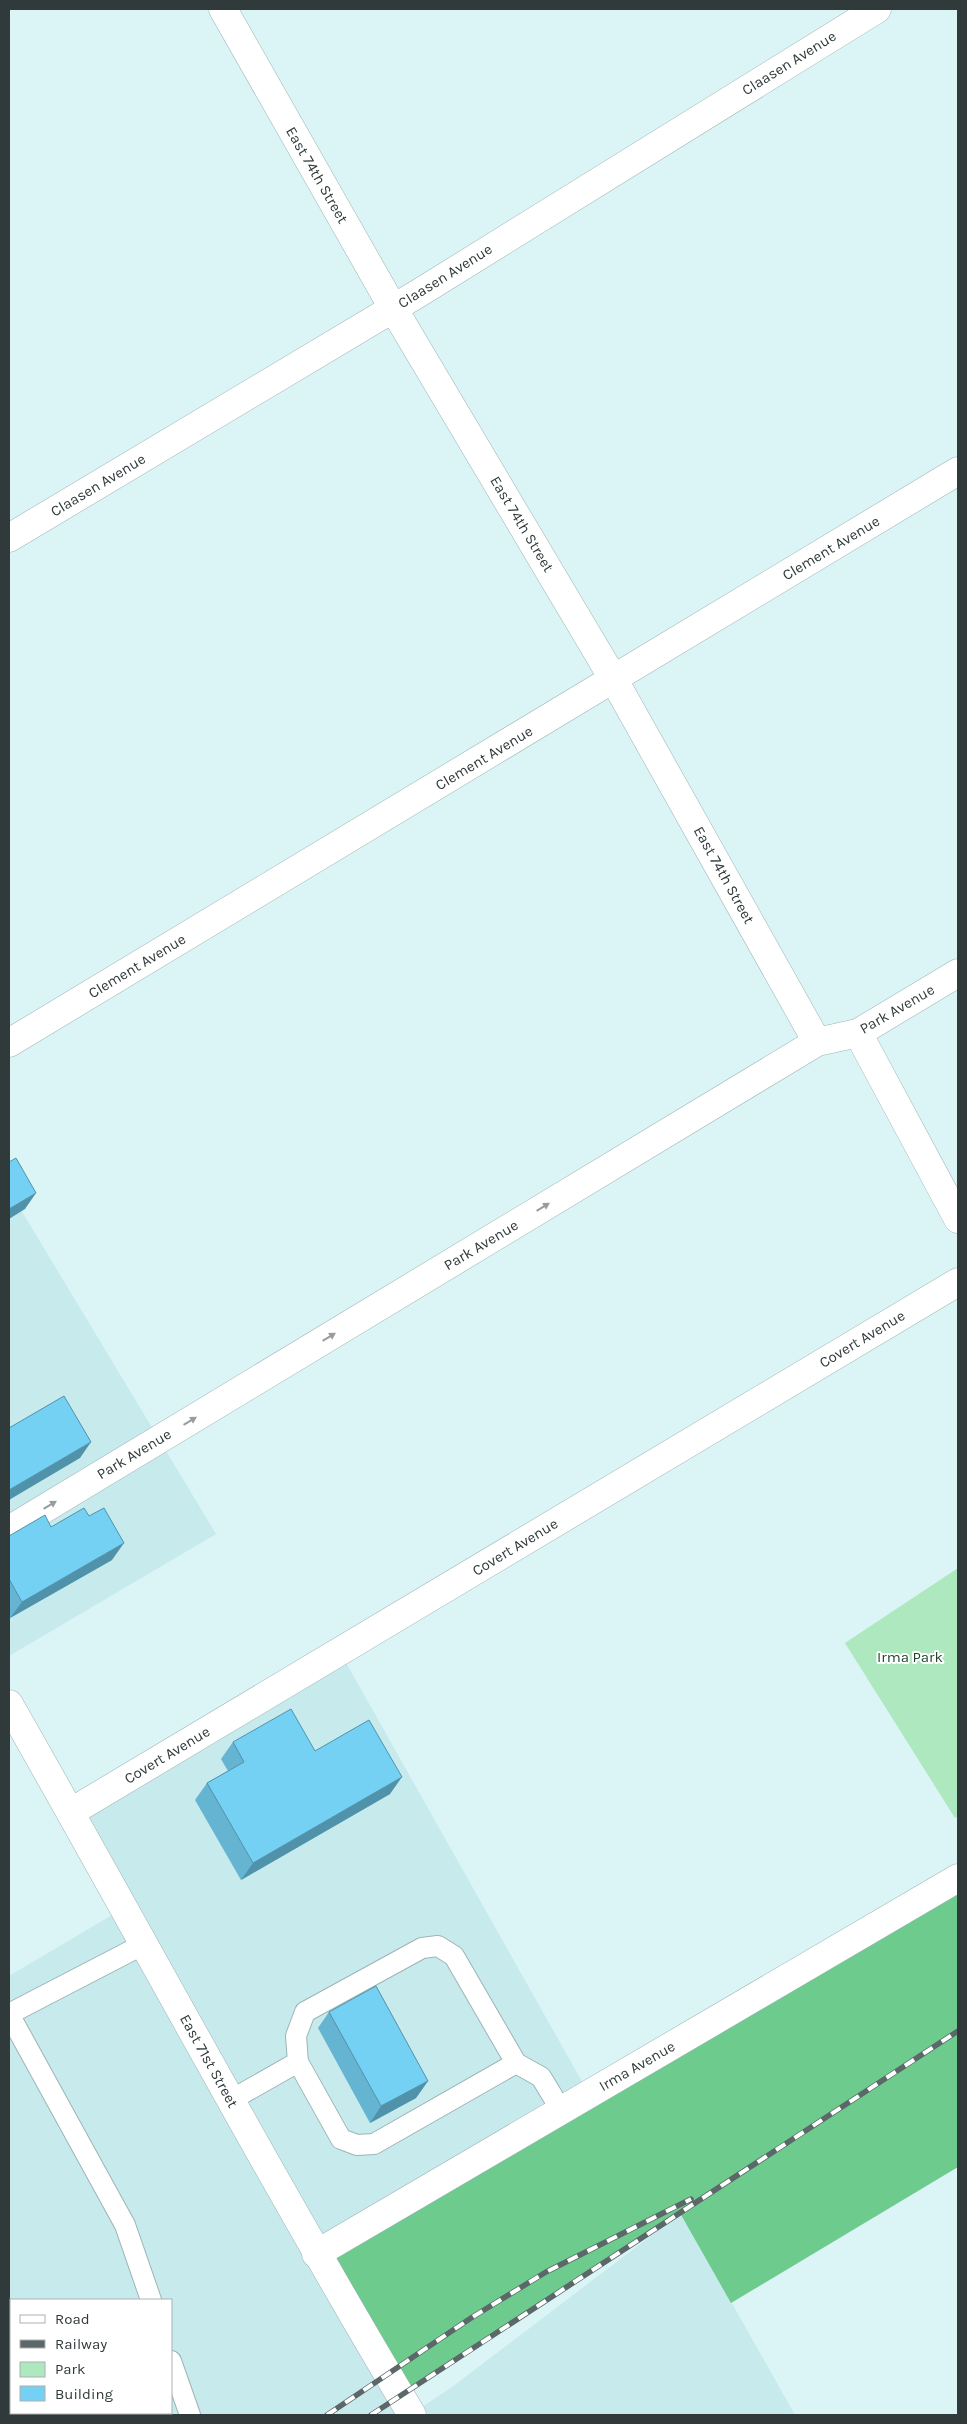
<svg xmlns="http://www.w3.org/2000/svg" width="967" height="2424" font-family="Karla,sans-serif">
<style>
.built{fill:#c7eaec;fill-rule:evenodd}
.green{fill:#ade8be}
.forest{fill:#6dcb8d}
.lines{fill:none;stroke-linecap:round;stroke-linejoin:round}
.service-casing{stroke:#9db4b6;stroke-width:22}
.minor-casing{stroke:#9db4b6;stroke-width:29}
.secondary-casing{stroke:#9db4b6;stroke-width:29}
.service{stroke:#fff;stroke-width:20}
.minor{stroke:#fff;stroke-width:28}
.secondary{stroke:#fff;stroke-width:28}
.rail-casing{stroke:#5b6768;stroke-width:5.5}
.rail{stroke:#fff;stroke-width:4;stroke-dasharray:11;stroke-linecap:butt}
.wall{fill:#64b4d2}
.shaded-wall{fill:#5192ab}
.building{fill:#74d1f4;stroke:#5192ab}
.oneway{fill:#989c9d}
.labels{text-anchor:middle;stroke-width:4;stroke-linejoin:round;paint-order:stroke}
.street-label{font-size:15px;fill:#313a3b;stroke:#fff}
.park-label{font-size:15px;fill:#1f452c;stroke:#fff}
</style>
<rect width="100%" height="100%" fill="#dbf4f5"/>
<path class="built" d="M9 1190 216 1534 9 1656Z
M340 1652 589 2094 316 2254 410 2415 452 2387 681 2213 795 2415H9V1976L124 1908 71 1812ZM11 2300H171V2413H11Z"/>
<path class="green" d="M958 1568V1816L955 1818 845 1643Z"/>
<path class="forest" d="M958 1878V2167L731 2303 680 2213 401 2397 316 2254Z"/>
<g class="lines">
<defs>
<path id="service" d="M438 1946 454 1956 516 2063 374 2144 357 2145 341 2139 298 2062 296 2036 305 2012 422 1948Z
M9 2014 125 2225 151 2300
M9 2014 144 1944
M516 2063 541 2077 561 2110
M231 2100 298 2062
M171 2361 190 2415"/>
<path id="minor" d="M223 9 393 308 614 680 817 1042
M9 538 419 293 877 9
M858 1033 958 1219
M9 1043 958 471
M9 1530 817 1042 858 1033 958 973
M71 1812 958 1282
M316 2254 958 1878"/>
<path id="secondary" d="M9 1704C144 1941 272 2181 412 2415"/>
</defs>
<use href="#service" class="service-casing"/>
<use href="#minor" class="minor-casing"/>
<use href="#secondary" class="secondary-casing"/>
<use href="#service" class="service"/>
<use href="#minor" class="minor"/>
<use href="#secondary" class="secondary"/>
<defs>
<path id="rail" d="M327 2415 471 2318 546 2272 691 2199
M371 2415 958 2031"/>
</defs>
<use href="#rail" class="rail-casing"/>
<use href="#rail" class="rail"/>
</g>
<path class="wall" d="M9 1536 112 1560 10 1618 9 1616Z
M233 1742 315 1751 390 1794 241 1880 195 1800 207 1783 228 1771 221 1759Z
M329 2012 428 2081 416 2098 370 2123 318 2028Z"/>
<path class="shaded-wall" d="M36 1193 25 1209 9 1219V1209Z
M91 1442 80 1458 9 1500V1490Z
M124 1543 112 1560 10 1618 22 1602Z
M402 1777 390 1794 241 1880 253 1863Z
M428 2081 416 2098 370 2123 381 2106Z"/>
<path class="building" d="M16 1158 36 1193 9 1209V1162Z
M64 1396 91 1442 9 1490V1428Z
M84 1508 89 1516 104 1508 124 1543 22 1602 9 1579V1536L45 1515 51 1527Z
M291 1709 315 1751 369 1720 402 1777 253 1863 207 1783 244 1762 233 1742Z
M376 1986 428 2081 381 2106 329 2012Z"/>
<defs><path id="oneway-solid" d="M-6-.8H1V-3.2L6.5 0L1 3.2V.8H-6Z" transform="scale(1.25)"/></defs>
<g class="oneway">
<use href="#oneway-solid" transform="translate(543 1207) rotate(-31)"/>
<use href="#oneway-solid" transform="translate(329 1337) rotate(-31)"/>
<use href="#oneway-solid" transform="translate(190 1421) rotate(-31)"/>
<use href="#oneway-solid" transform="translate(50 1505) rotate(-31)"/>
</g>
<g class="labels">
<g class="street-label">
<text transform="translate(789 63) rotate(-32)" y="5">Claasen Avenue</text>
<text transform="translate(317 175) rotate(60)" y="5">East 74th Street</text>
<text transform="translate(445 276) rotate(-32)" y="5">Claasen Avenue</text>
<text transform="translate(98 485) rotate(-31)" y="5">Claasen Avenue</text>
<text transform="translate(522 524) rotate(59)" y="5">East 74th Street</text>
<text transform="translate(831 548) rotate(-31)" y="5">Clement Avenue</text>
<text transform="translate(484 758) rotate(-31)" y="5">Clement Avenue</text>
<text transform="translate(724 875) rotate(61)" y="5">East 74th Street</text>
<text transform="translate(137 966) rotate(-31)" y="5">Clement Avenue</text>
<text transform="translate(897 1009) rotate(-30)" y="5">Park Avenue</text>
<text transform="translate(481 1245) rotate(-31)" y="5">Park Avenue</text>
<text transform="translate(862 1339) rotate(-31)" y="5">Covert Avenue</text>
<text transform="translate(134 1454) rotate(-31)" y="5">Park Avenue</text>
<text transform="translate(515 1547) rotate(-31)" y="5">Covert Avenue</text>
<text transform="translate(167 1755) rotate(-31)" y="5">Covert Avenue</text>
<text transform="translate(209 2061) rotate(61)" y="5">East 71st Street</text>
<text transform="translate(637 2066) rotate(-30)" y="5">Irma Avenue</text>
</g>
<g class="park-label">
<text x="910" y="1662">Irma Park</text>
</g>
</g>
<rect width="967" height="2424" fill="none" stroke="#313a3b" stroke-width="20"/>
<rect x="10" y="2299" width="162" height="115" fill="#ffffff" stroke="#adb0b1"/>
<rect x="20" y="2315" width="25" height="8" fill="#ffffff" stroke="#adb0b1"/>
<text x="55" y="2324" font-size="15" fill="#313a3b">Road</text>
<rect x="20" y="2340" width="25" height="8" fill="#5b6768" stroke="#adb0b1"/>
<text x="55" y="2349" font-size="15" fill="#313a3b">Railway</text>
<rect x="20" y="2362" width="25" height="15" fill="#ade8be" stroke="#adb0b1"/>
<text x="55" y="2374" font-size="15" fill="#313a3b">Park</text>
<rect x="20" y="2386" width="25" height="15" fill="#74d1f4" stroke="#adb0b1"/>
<text x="55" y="2399" font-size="15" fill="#313a3b">Building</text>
</svg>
